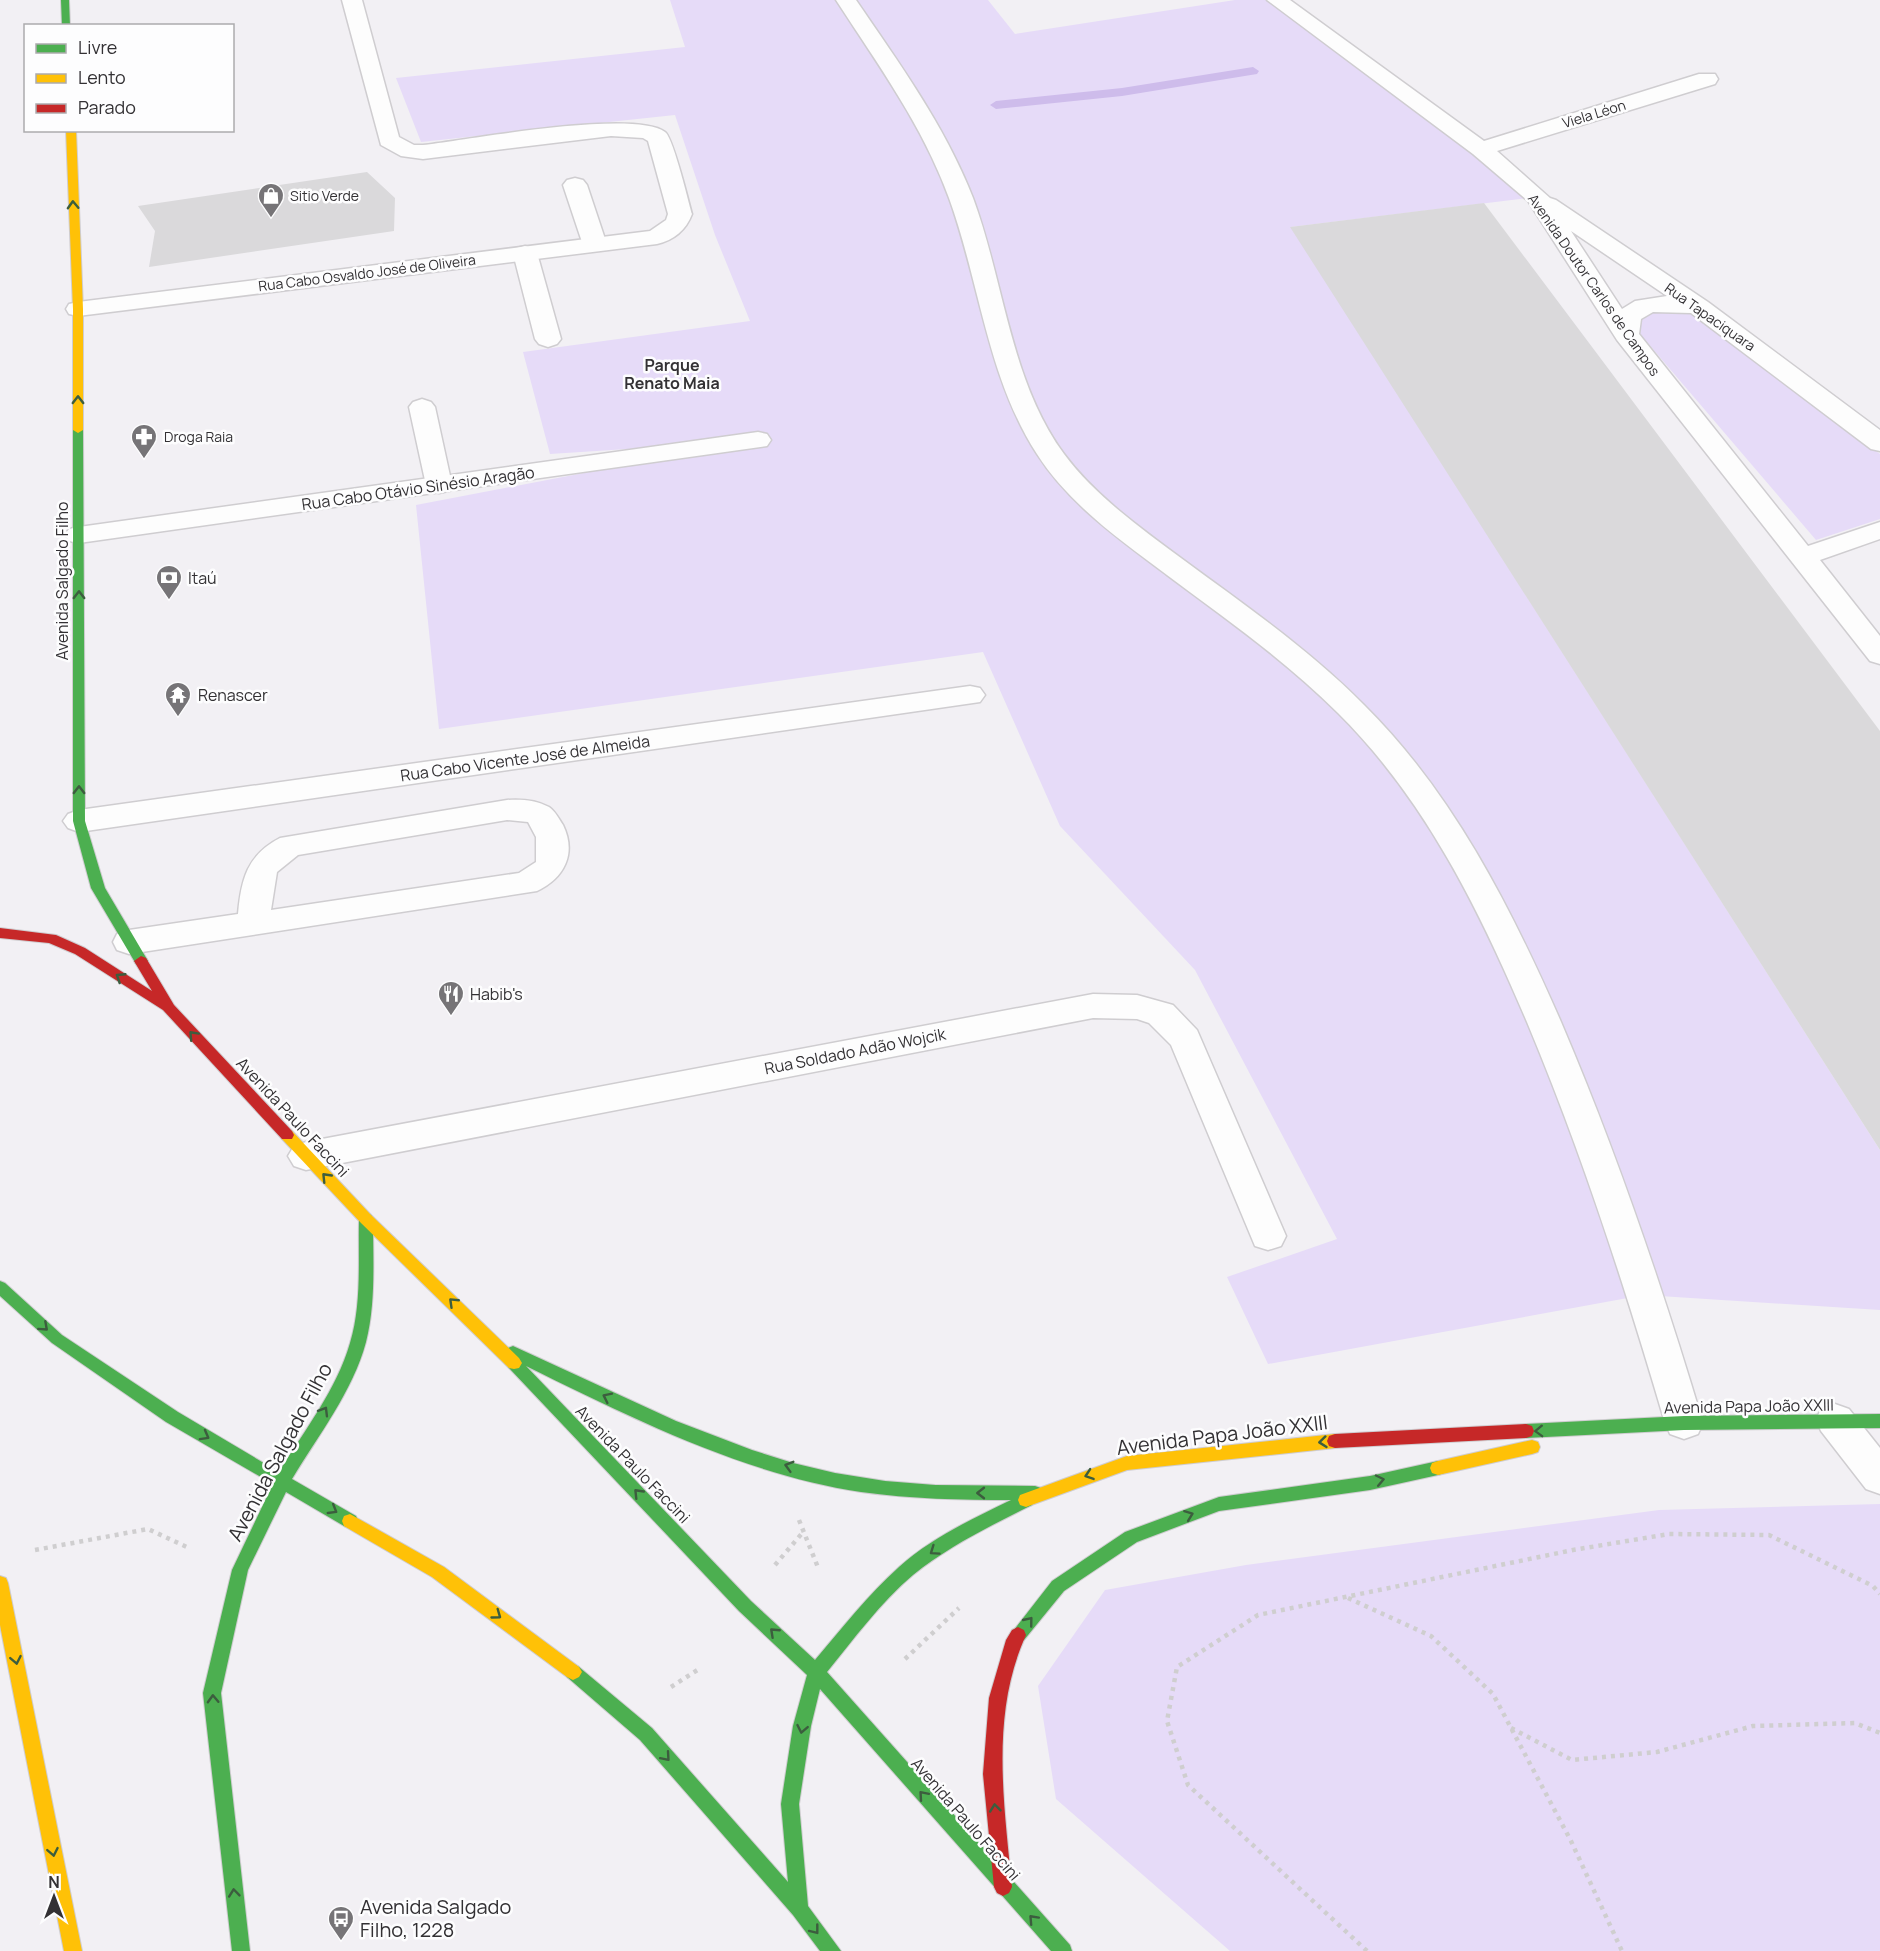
<svg xmlns="http://www.w3.org/2000/svg" width="1880" height="1951" font-family="Manrope,sans-serif">
<style>
.green{fill:#e6dbf8}
.lines{fill:none;stroke-linecap:round;stroke-linejoin:round}
.stream{fill:#cebceb;fill-rule:evenodd}
.building{fill:#dad9db}
.lane-casing{stroke:#cfcdd0;stroke-width:3}
.street-casing{stroke:#cfcdd0;stroke-width:3}
.fast-casing{stroke:#cfcdd0;stroke-width:2}
.slow-casing{stroke:#cfcdd0;stroke-width:2}
.jam-casing{stroke:#cfcdd0;stroke-width:2}
.path{stroke:#cfcecf;stroke-width:4.5;stroke-dasharray:4 5;stroke-linecap:butt}
.lane{fill:#fdfdfd;fill-rule:evenodd}
.street{fill:#fdfdfd;fill-rule:evenodd}
.fast{fill:#4caf50;fill-rule:evenodd}
.slow{fill:#ffc107;fill-rule:evenodd}
.jam{fill:#c62828;fill-rule:evenodd}
.oneway{stroke:#3c5d3e}
.labels{text-anchor:middle;stroke-width:5;stroke-linejoin:round;paint-order:stroke}
.far-street-label{font-size:14px;fill:#333134;stroke:#fdfdfe}
.far-poi-label{font-size:14px;fill:#333134;stroke:#fdfdfe;text-anchor:start}
.far-quarter-label{font-size:16px;font-weight:bold;fill:#333134;stroke:#fdfdfe}
.street-label{font-size:16px;fill:#333134;stroke:#fdfdfe}
.poi-label{font-size:16px;fill:#333134;stroke:#fdfdfe;text-anchor:start}
.near-street-label{font-size:20px;fill:#333134;stroke:#fdfdfe}
.near-poi-label{font-size:20px;fill:#333134;stroke:#fdfdfe;text-anchor:start}
</style>
<rect width="100%" height="100%" fill="#f2f0f4"/>
<path class="green" d="M670 0H988L1015 34 1235 0H1277L1537 197 1291 227 1880 1150V1310L1644 1295 1268 1364 1227 1277 1337 1239 1195 970 1060 826 983 652 439 729 416 505 751 441 550 454 523 352 750 321 715 235 675 115 421 142 396 78 685 47Z
M1649 307 1694 309 1880 454V519L1816 540 1634 327Z
M1880 1504V1951H1230L1056 1799 1038 1686 1105 1590 1246 1565 1659 1510Z"/>
<g class="lines">
<path class="stream" d="M1253 67 1259 71 1257 74 1122 96 996 109 990 105 996 101 1122 88Z"/>
</g>
<path class="building" d="M367 172 395 198 394 231 149 267 155 231 138 206Z
M1484 203 1880 731V1150L1290 227Z"/>
<g class="lines">
<defs>
<path id="lane" d="M575 178 583 180 587 185 607 245 603 250H587L583 245 563 185 567 180Z
M525 246 533 248 537 253 561 339 557 344 548 347 539 344 535 339 513 253 517 248Z
M422 399 431 402 435 407 452 485 448 491 439 493 430 491 426 485 409 407 413 402Z
M507 800C521 799 536 800 549 807 555 811 559 819 563 825 577 854 564 878 537 891L129 954 117 950 113 942 117 934 129 930 238 914C241 880 247 855 280 838ZM507 820 528 822 536 837V862L519 873 271 910 277 872 298 855Z"/>
<path id="street" d="M342 0H362L399 137 414 145H423C467 140 633 109 665 132 673 137 688 200 692 214 686 230 674 240 657 244L78 316 69 314 66 309 69 304 78 302 650 231 666 220 668 214 648 141 643 138 611 136 423 159 401 156 381 145Z
M836 0H856C899 63 945 126 973 198 1004 281 1010 381 1064 454 1096 497 1142 529 1185 561 1246 606 1310 650 1364 705 1453 793 1511 908 1561 1022 1617 1153 1662 1286 1703 1423L1698 1434 1684 1439 1670 1434 1665 1423C1625 1287 1582 1153 1527 1022 1480 911 1425 799 1338 713 1286 661 1226 619 1167 575 1120 540 1069 504 1037 454 987 377 980 283 949 198 923 126 877 63 836 0Z
M1267 0H1290L1484 141 1699 74H1715L1718 79 1715 84 1497 151 1550 198 1556 200 1708 302 1880 430V451L1871 449 1691 313 1653 312 1641 319 1639 334 1808 546 1880 522V539L1820 560 1880 636V664L1870 661 1617 340 1528 201 1473 154ZM1571 231 1667 296 1635 301 1622 309Z
M758 432 767 434 771 440 767 446 79 543 69 541 65 535 69 529 79 527Z
M970 686 980 688 985 695 980 702 79 832 68 828 63 821 68 814 79 810Z
M1093 994 1137 995 1173 1005 1197 1030 1286 1236 1281 1246 1268 1250 1255 1246 1171 1045 1149 1023 1137 1019 1093 1018 306 1170 294 1166 288 1156 294 1146 306 1142Z
M1835 1404 1849 1409 1880 1448V1494L1866 1489 1821 1431 1816 1420 1821 1409Z"/>
<path id="fast" d="M61 0H69L70 26H62Z
M78 427 83 430 85 821 105 888 148 961 141 966 136 964 91 888 73 821V430Z
M366 1213 371 1215 373 1219C373 1259 376 1303 366 1342 353 1391 318 1436 292 1479L356 1516 358 1521 356 1526 350 1528 344 1526 286 1492 248 1570 221 1693 250 1951H232L203 1693 232 1570 273 1484 166 1422 52 1343 0 1296V1281L5 1283 62 1335 178 1412 279 1472C304 1431 337 1389 350 1343 362 1304 358 1259 359 1219L361 1215Z
M513 1346 676 1421 752 1450 793 1463 835 1473 885 1481 935 1485 1035 1486 1041 1488 1043 1493 1041 1498 1034 1500 1032 1505C990 1526 949 1546 913 1575 881 1602 853 1640 827 1672L1070 1945 1072 1951H1051L820 1689 811 1726 799 1804 808 1906 841 1951H820L793 1915 640 1740 567 1677 564 1672 567 1667 573 1664 579 1667 652 1728 788 1882 781 1804 793 1726 807 1675 739 1611 509 1368 506 1363 510 1358 505 1352 508 1348ZM526 1366C632 1418 743 1474 861 1492 911 1499 961 1500 1011 1500 972 1519 931 1538 899 1567 868 1595 842 1628 815 1660L751 1601Z
M1880 1414V1428L1684 1430 1526 1438 1520 1436 1518 1431 1520 1426 1526 1424 1684 1416Z
M1438 1461 1444 1463 1446 1468 1444 1473 1438 1475 1370 1490 1219 1511 1137 1542 1064 1591 1024 1640 1018 1643 1012 1640 1010 1635 1052 1581 1125 1532 1219 1497 1370 1476Z"/>
<path id="slow" d="M66 130H76L83 309V430L78 433 73 430V309Z
M287 1130 292 1131 371 1215 519 1358 522 1363 519 1368 514 1369 509 1368 361 1223 282 1139 280 1135 282 1131Z
M1335 1434 1341 1436 1343 1441 1341 1446 1335 1448 1127 1470 1026 1507 1020 1505 1018 1500 1020 1495 1127 1456Z
M1532 1440 1538 1442 1540 1447 1538 1452 1532 1454 1438 1475 1432 1473 1430 1468 1432 1463 1438 1461Z
M350 1514 444 1567 579 1667 582 1672 579 1677 573 1680 567 1677 432 1577 344 1526 342 1521 344 1516Z
M0 1576 6 1578 8 1583 82 1951H64L0 1625Z"/>
<path id="jam" d="M0 928 56 935 85 948 152 991 134 961 141 956 146 958 174 1005 292 1131 294 1135 292 1139H282L163 1010 75 954 49 943 0 938Z
M1526 1424 1532 1426 1534 1431 1532 1436 1526 1438 1335 1448 1329 1446 1327 1441 1329 1436 1335 1434Z
M1018 1627 1024 1630 1026 1635C990 1714 1004 1803 1012 1887L1009 1893 1003 1896 997 1893 994 1887 983 1774 989 1698 1006 1640 1012 1630Z"/>
</defs>
<use href="#lane" class="lane-casing"/>
<use href="#street" class="street-casing"/>
<use href="#fast" class="fast-casing"/>
<use href="#slow" class="slow-casing"/>
<use href="#jam" class="jam-casing"/>
<path class="path" d="M799 1520 819 1570
M35 1550 148 1529 189 1548
M775 1565 804 1531
M1348 1598 1431 1636 1493 1694 1571 1841 1622 1951
M905 1659 959 1608
M671 1687 699 1669
M1511 1728 1572 1760 1657 1752 1753 1726 1855 1723 1880 1733
M1367 1951 1188 1785 1167 1721 1177 1667 1258 1615 1573 1550 1669 1534 1769 1535 1873 1586 1880 1594"/>
<use href="#lane" class="lane"/>
<use href="#street" class="street"/>
<use href="#fast" class="fast"/>
<use href="#slow" class="slow"/>
<use href="#jam" class="jam"/>
</g>
<defs><path id="oneway-chevron" d="M-2-3.5L2.5 0L-2 3.5" fill="none" stroke-width="1.6" stroke-linecap="round" stroke-linejoin="round" transform="scale(1.5)"/></defs>
<g class="oneway">
<use href="#oneway-chevron" transform="translate(73 205) rotate(-92)"/>
<use href="#oneway-chevron" transform="translate(78 400) rotate(-90)"/>
<use href="#oneway-chevron" transform="translate(79 595) rotate(-90)"/>
<use href="#oneway-chevron" transform="translate(79 790) rotate(-90)"/>
<use href="#oneway-chevron" transform="translate(120 977) rotate(-147)"/>
<use href="#oneway-chevron" transform="translate(193 1035) rotate(-133)"/>
<use href="#oneway-chevron" transform="translate(326 1177) rotate(-134)"/>
<use href="#oneway-chevron" transform="translate(453 1302) rotate(-136)"/>
<use href="#oneway-chevron" transform="translate(44 1327) rotate(42)"/>
<use href="#oneway-chevron" transform="translate(607 1397) rotate(-154)"/>
<use href="#oneway-chevron" transform="translate(324 1411) rotate(-59)"/>
<use href="#oneway-chevron" transform="translate(1539 1431) rotate(178)"/>
<use href="#oneway-chevron" transform="translate(205 1436) rotate(29)"/>
<use href="#oneway-chevron" transform="translate(1323 1442) rotate(174)"/>
<use href="#oneway-chevron" transform="translate(789 1466) rotate(-164)"/>
<use href="#oneway-chevron" transform="translate(1089 1475) rotate(161)"/>
<use href="#oneway-chevron" transform="translate(1380 1480) rotate(-12)"/>
<use href="#oneway-chevron" transform="translate(638 1493) rotate(-134)"/>
<use href="#oneway-chevron" transform="translate(981 1493) rotate(180)"/>
<use href="#oneway-chevron" transform="translate(333 1510) rotate(31)"/>
<use href="#oneway-chevron" transform="translate(1189 1515) rotate(-21)"/>
<use href="#oneway-chevron" transform="translate(934 1551) rotate(145)"/>
<use href="#oneway-chevron" transform="translate(497 1615) rotate(36)"/>
<use href="#oneway-chevron" transform="translate(1029 1621) rotate(-51)"/>
<use href="#oneway-chevron" transform="translate(774 1632) rotate(-137)"/>
<use href="#oneway-chevron" transform="translate(16 1660) rotate(79)"/>
<use href="#oneway-chevron" transform="translate(213 1699) rotate(-92)"/>
<use href="#oneway-chevron" transform="translate(802 1729) rotate(101)"/>
<use href="#oneway-chevron" transform="translate(666 1757) rotate(49)"/>
<use href="#oneway-chevron" transform="translate(923 1795) rotate(-131)"/>
<use href="#oneway-chevron" transform="translate(995 1808) rotate(-96)"/>
<use href="#oneway-chevron" transform="translate(53 1852) rotate(79)"/>
<use href="#oneway-chevron" transform="translate(234 1893) rotate(-96)"/>
<use href="#oneway-chevron" transform="translate(1033 1919) rotate(-133)"/>
<use href="#oneway-chevron" transform="translate(815 1930) rotate(52)"/>
</g>
<defs>
<symbol id="shop-pin" viewBox="-11 -11 22 30"><path d="M0 17L-7.5 6A9.5 9.5 0 1 1 7.5 6Z" fill="#767477" stroke="#fdfdfe"/><path d="M-5-2.5h2.3a2.7 3.5 0 0 1 5.4 0H5L5.5 6h-11ZM-1.5-2.5h3a1.5 2.3 0 0 0-3 0Z" fill="#fff"/></symbol>
<symbol id="pharmacy-pin" viewBox="-11 -11 22 30"><path d="M0 17L-7.5 6A9.5 9.5 0 1 1 7.5 6Z" fill="#767477" stroke="#fdfdfe"/><path d="M-2-6h4v4h4v4h-4v4h-4v-4h-4v-4h4Z" fill="#fff"/></symbol>
<symbol id="bank-pin" viewBox="-11 -11 22 30"><path d="M0 17L-7.5 6A9.5 9.5 0 1 1 7.5 6Z" fill="#767477" stroke="#fdfdfe"/><path d="M-6-4H6V4H-6ZM0-2.3a2.3 2.3 0 1 0 0 4.6a2.3 2.3 0 1 0 0-4.6Z" fill="#fff"/></symbol>
<symbol id="temple-pin" viewBox="-11 -11 22 30"><path d="M0 17L-7.5 6A9.5 9.5 0 1 1 7.5 6Z" fill="#767477" stroke="#fdfdfe"/><path d="M0-6L5-2H3V0L6.5 2.5H4V6H1.5V3h-3V6H-4V2.5H-6.5L-3 0V-2H-5Z" fill="#fff"/></symbol>
<symbol id="restaurant-pin" viewBox="-11 -11 22 30"><path d="M0 17L-7.5 6A9.5 9.5 0 1 1 7.5 6Z" fill="#767477" stroke="#fdfdfe"/><path d="M-5-6h1v4h1v-4h1v4h1v-4h1v5L-1.5 .5V6h-2V.5L-5-1ZM5-6V6H3V1.5H1.5Q1.5-4 5-6Z" fill="#fff"/></symbol>
<symbol id="bus-pin" viewBox="-11 -11 22 30"><path d="M0 17L-7.5 6A9.5 9.5 0 1 1 7.5 6Z" fill="#767477" stroke="#fdfdfe"/><path d="M-5-6H5V4H4V6H2V4H-2V6H-4V4H-5ZM-3.5-4V0h7V-4ZM-3.5 1.2v1.5H-2V1.2ZM2 1.2v1.5H3.5V1.2Z" fill="#fff"/></symbol>
</defs>
<g fill-rule="evenodd">
<use href="#shop-pin" x="256" y="181" width="30" height="40"/>
<use href="#pharmacy-pin" x="129" y="422" width="30" height="40"/>
<use href="#bank-pin" x="154" y="563" width="30" height="40"/>
<use href="#temple-pin" x="163" y="680" width="30" height="40"/>
<use href="#restaurant-pin" x="436" y="979" width="30" height="40"/>
<use href="#bus-pin" x="326" y="1904" width="30" height="40"/>
</g>
<g class="labels">
<g class="far-street-label">
<text transform="translate(1594 114) rotate(-17)" y="5">Viela Léon</text>
<text transform="translate(367 273) rotate(-7)" y="5">Rua Cabo Osvaldo José de Oliveira</text>
<text transform="translate(1594 285) rotate(55)" y="5">Avenida Doutor Carlos de Campos</text>
<text transform="translate(1710 317) rotate(35)" y="5">Rua Tapaciquara</text>
</g>
<g class="far-poi-label">
<text x="290" y="201">Sitio Verde</text>
<text x="164" y="442">Droga Raia</text>
</g>
<g class="far-quarter-label">
<text x="672" y="371">Parque<tspan x="672" dy="18">Renato Maia</tspan></text>
</g>
<g class="street-label">
<text transform="translate(418 488) rotate(-8)" y="6">Rua Cabo Otávio Sinésio Aragão</text>
<text transform="translate(62 581) rotate(-90)" y="6">Avenida Salgado Filho</text>
<text transform="translate(525 758) rotate(-8)" y="6">Rua Cabo Vicente José de Almeida</text>
<text transform="translate(855 1051) rotate(-11)" y="6">Rua Soldado Adão Wojcik</text>
<text transform="translate(293 1117) rotate(47)" y="6">Avenida Paulo Faccini</text>
<text transform="translate(1749 1406) rotate(-1)" y="6">Avenida Papa João XXIII</text>
<text transform="translate(633 1464) rotate(46)" y="6">Avenida Paulo Faccini</text>
<text transform="translate(966 1819) rotate(49)" y="6">Avenida Paulo Faccini</text>
</g>
<g class="poi-label">
<text x="188" y="584">Itaú</text>
<text x="198" y="701">Renascer</text>
<text x="470" y="1000">Habib's</text>
</g>
<g class="near-street-label">
<text transform="translate(1222 1435) rotate(-7)" y="7">Avenida Papa João XXIII</text>
<text transform="translate(280 1452) rotate(-62)" y="7">Avenida Salgado Filho</text>
</g>
<g class="near-poi-label">
<text x="360" y="1914">Avenida Salgado<tspan x="360" dy="23">Filho, 1228</tspan></text>
</g>
</g>
<rect x="24" y="24" width="210" height="108" fill="#fdfdfe" stroke="#acabad" stroke-width="1.5"/>
<rect x="36" y="44" width="30" height="9" fill="#4caf50" stroke="#acabad" stroke-width="1.5"/>
<text x="78" y="54" font-size="18" fill="#333134">Livre</text>
<rect x="36" y="74" width="30" height="9" fill="#ffc107" stroke="#acabad" stroke-width="1.5"/>
<text x="78" y="84" font-size="18" fill="#333134">Lento</text>
<rect x="36" y="104" width="30" height="9" fill="#c62828" stroke="#acabad" stroke-width="1.5"/>
<text x="78" y="114" font-size="18" fill="#333134">Parado</text>
<g transform="translate(54 1897)" stroke="#fdfdfe" stroke-width="4.5" paint-order="stroke">
<path d="M0-4.5L10 22L0 15L-10 22Z" fill="#333134"/>
<text y="-9" font-size="16" font-weight="bold" text-anchor="middle" fill="#333134">N</text>
</g>
</svg>
